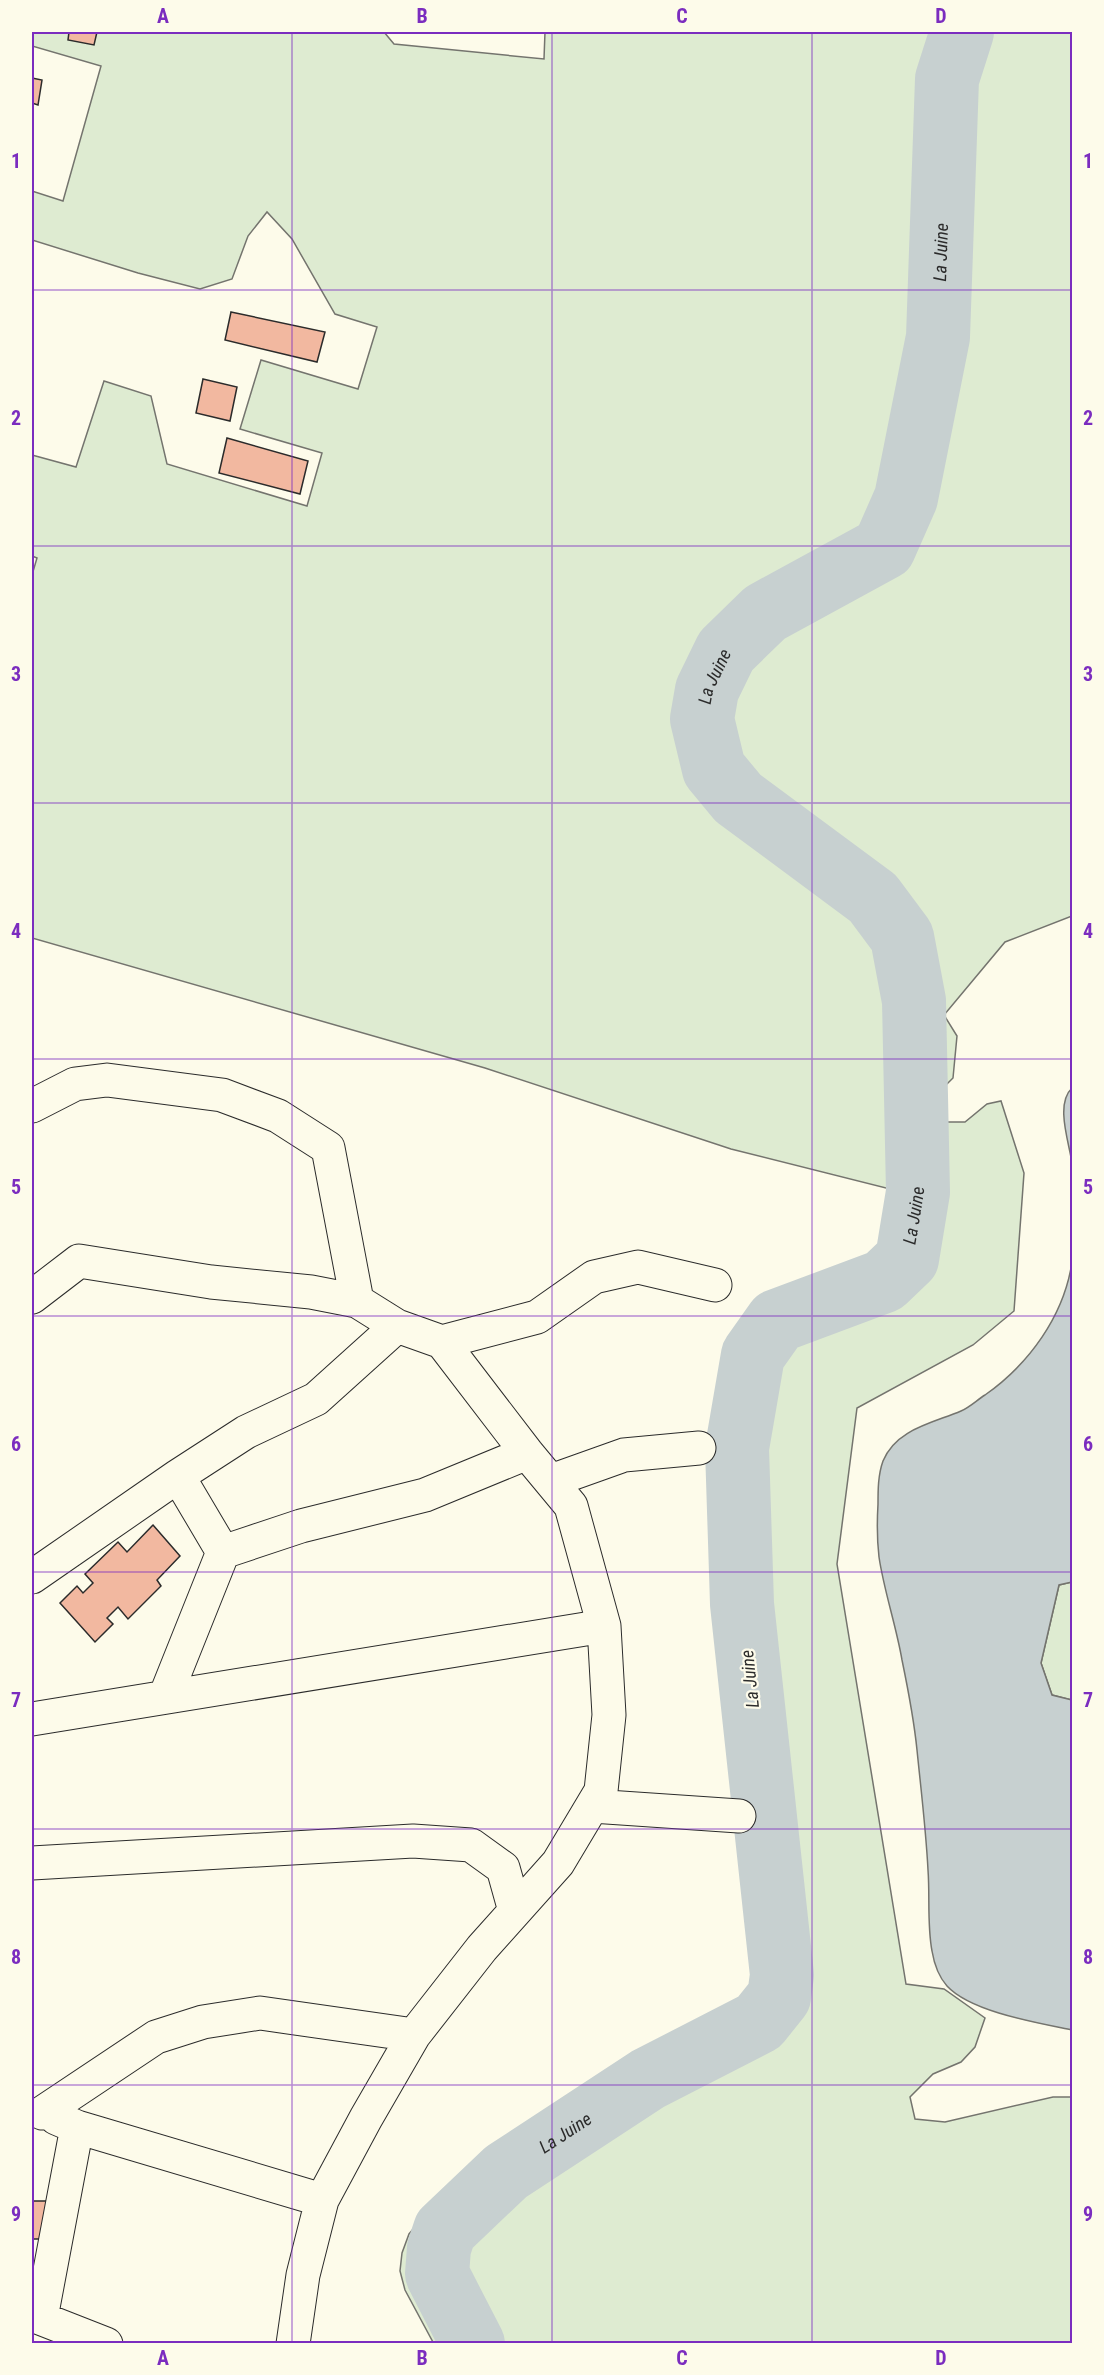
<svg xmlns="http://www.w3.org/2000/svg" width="1104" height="2375" font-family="'Roboto Condensed',sans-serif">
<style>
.green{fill:#deebd1;stroke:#74746e;stroke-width:1.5}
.water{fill:#c7d0d0;stroke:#74746e;stroke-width:1.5}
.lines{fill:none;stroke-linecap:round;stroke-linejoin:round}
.river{stroke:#c7d0d0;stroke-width:64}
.building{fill:#f2b8a0;stroke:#2b2b2b;stroke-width:1.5}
.minor-casing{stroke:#2b2b2b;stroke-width:35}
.minor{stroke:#fdfbea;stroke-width:33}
.grid{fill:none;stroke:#7b2cbf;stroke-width:1.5;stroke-opacity:0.55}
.labels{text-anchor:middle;stroke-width:4.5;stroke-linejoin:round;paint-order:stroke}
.water-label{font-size:18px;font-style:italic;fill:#2b2b2b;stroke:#fdfbea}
.neatline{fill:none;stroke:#7b2cbf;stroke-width:2}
.grid-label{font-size:20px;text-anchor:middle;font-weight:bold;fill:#7b2cbf}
</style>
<rect width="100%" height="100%" fill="#fdfbea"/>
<path class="green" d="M32 32H384L394 44 544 59 545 32H1072V916L1005 942 944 1015 957 1036 953 1078 932 1099 937 1122H965L987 1104 1001 1101 1024 1173 1014 1311 973 1345 857 1408 837 1564 906 1984 944 1989 985 2018 975 2047 961 2062 933 2074 910 2097 915 2119 945 2122 1053 2097H1072V2343L434 2344 405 2290 400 2271 402 2253 409 2234 432 2207 490 2148 608 2072 731 2010 744 2000 753 1983 757 1966 739 1816 716 1608 742 1604 737 1431 752 1358 775 1322 884 1281 905 1259 918 1196 731 1149 485 1068 32 938V575L37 558 32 556V455L76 467 104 381 151 396 167 464 307 506 322 453 240 429 261 360 358 389 377 327 335 314 292 239 267 212 248 236 232 279 200 289 138 273 32 240V191L63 201 101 66 32 46Z
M1072 1582V1700L1052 1695 1041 1663 1059 1585Z"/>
<path class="water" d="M1072 1088V1163C1069 1142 1055 1104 1072 1088Z
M1072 1262V1582L1059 1585 1041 1663 1052 1695 1072 1700V2030C1038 2023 971 2012 947 1986 939 1977 934 1963 932 1951 927 1925 930 1896 928 1870 926 1830 921 1790 917 1750 914 1720 908 1689 902 1660 896 1625 884 1591 879 1557 877 1540 877 1521 878 1504 878 1490 878 1475 883 1461 896 1429 933 1423 961 1411 970 1407 977 1400 985 1395 1029 1364 1064 1316 1072 1262Z"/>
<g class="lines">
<path class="river" id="s1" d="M473 2344 437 2274 439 2248 445 2230 506 2172 648 2079 759 2022 779 1997 782 1975 742 1604 737 1448 753 1355 777 1321 884 1281 907 1259 918 1192 914 1001 902 937 873 898 738 798 714 769 702 719 707 690 726 651 765 613 884 548 906 498 938 337 947 79 962 32"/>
</g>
<path class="building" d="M69 32H97L94 45 68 40Z
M32 78 42 80 38 105 32 103Z
M231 312 325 332 317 362 225 340Z
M203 379 237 387 230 421 196 413Z
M227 438 308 461 300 494 219 473Z
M153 1525 180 1556 157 1580 161 1586 128 1619 118 1607 107 1618 113 1624 95 1642 60 1603 77 1586 83 1593 93 1583 85 1574 118 1542 127 1552Z
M32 2201H50L48 2239H32Z"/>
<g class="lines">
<defs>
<path id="minor" d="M32 1106 75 1084 107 1080 222 1095 278 1116 328 1148 357 1301
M32 1297 79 1261 211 1282 311 1292 357 1301 397 1326 442 1342 527 1453 571 1506 604 1626 609 1715 601 1791 558 1863 482 1948 414 2035 366 2118 322 2200 303 2275 293 2344
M442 1342 537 1317 594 1277 638 1267 715 1285
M551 1481 624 1455 699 1448
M223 1552 301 1526 425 1495 527 1453
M32 1577 178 1476
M165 1697 223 1552 178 1476 246 1432 316 1399 397 1326
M32 1719 604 1626
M592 1806 739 1816
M32 1863 413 1841 471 1845 503 1868 515 1911
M42 2113 156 2037 203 2022 260 2013 414 2035
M77 2127 322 2200
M32 2315 106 2344
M41 2318 77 2127 56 2118"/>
</defs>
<use href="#minor" class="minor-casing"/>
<use href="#minor" class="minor"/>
</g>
<path class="grid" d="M292 32V2344M552 32V2344M812 32V2344M32 290H1072M32 546H1072M32 803H1072M32 1059H1072M32 1316H1072M32 1572H1072M32 1829H1072M32 2085H1072"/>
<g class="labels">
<g class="water-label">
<text dy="6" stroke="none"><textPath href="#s1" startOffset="2564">La Juine</textPath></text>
<text dy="6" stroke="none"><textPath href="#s1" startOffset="2042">La Juine</textPath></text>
<text dy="6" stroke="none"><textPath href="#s1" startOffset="1412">La Juine</textPath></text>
<text transform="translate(750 1679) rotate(-96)" y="6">La Juine</text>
<text dy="6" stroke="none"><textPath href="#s1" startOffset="279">La Juine</textPath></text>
</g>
</g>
<rect width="1104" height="2375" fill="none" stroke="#fdfbea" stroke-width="66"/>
<rect x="33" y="33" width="1038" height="2309" class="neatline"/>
<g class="grid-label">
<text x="163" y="23">A</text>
<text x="422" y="23">B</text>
<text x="682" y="23">C</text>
<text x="941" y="23">D</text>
<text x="16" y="168">1</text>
<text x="1088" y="168">1</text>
<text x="16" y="425">2</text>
<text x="1088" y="425">2</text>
<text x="16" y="681">3</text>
<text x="1088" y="681">3</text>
<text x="16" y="938">4</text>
<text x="1088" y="938">4</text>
<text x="16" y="1194">5</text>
<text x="1088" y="1194">5</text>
<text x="16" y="1451">6</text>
<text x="1088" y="1451">6</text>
<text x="16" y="1707">7</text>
<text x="1088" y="1707">7</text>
<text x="16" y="1964">8</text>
<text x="1088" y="1964">8</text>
<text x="16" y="2221">9</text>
<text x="1088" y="2221">9</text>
<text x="163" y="2365">A</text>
<text x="422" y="2365">B</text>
<text x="682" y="2365">C</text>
<text x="941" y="2365">D</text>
</g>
</svg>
